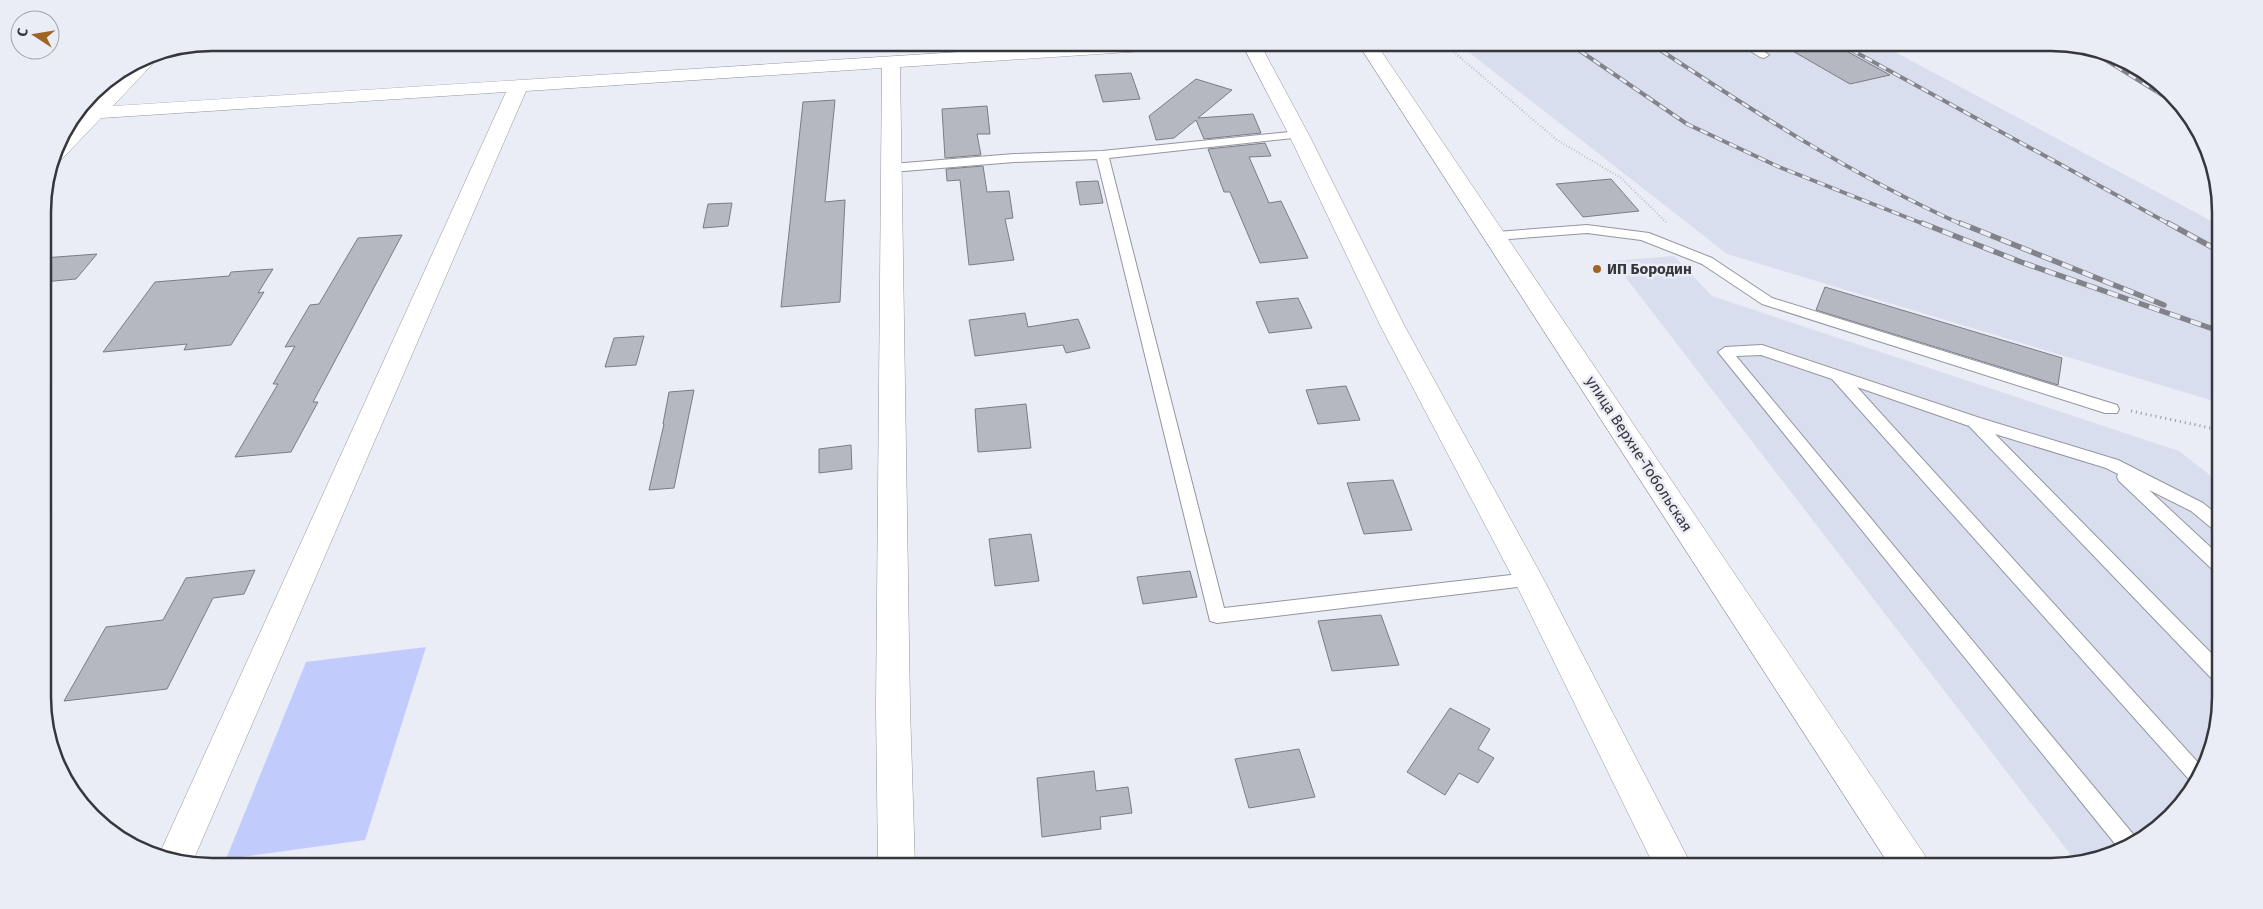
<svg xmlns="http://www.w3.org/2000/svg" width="2263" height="909" font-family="'Fira Sans',sans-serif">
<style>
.built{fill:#d9deef}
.green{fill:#c1ccfc}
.building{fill:#b5b8c1;stroke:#7a7d85}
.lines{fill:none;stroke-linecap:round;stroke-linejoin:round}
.service-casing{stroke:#94969f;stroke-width:2}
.minor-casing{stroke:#94969f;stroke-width:1}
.tertiary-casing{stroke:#94969f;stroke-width:1}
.path-far1{stroke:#97989f;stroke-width:2;stroke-dasharray:0.5 2.5;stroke-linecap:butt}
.path{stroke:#97989f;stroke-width:3;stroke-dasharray:1 4;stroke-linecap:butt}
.service{fill:#fff;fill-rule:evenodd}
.minor{fill:#fff;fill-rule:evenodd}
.tertiary{fill:#fff;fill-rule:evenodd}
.rail-far1-casing{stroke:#82838a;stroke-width:4}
.rail-casing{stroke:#82838a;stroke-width:5.5}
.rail-far1{stroke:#eaecf6;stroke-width:2.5;stroke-dasharray:8;stroke-linecap:butt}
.rail{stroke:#eaecf6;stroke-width:4;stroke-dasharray:11;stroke-linecap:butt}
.poi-dot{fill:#a06525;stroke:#eaecf6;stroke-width:2}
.labels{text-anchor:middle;stroke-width:5;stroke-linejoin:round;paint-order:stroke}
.poi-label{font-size:15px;font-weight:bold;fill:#36373b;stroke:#eaecf6;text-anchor:start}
.street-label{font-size:15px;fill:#36373b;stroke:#eaecf6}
.rim{fill:none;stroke:#36373b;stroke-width:2.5}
</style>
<rect width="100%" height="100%" fill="#eaecf6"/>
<path class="built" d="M1457 43H1878L2219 225 2220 403 1727 254Z
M1674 256 1712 296 2179 451 2220 483V696L2211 751 2186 800 2154 832 2105 857 2077 863 1613 261Z"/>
<path class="green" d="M426 647 365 840 226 859 306 662Z"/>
<path class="building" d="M1777 42H1830L1890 75 1850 84Z
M1131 73 1140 99 1103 102 1095 75Z
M1196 79 1232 90 1198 118 1253 114 1261 133 1204 139 1196 120 1174 138 1156 140 1149 116Z
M835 100 825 202 845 200 840 302 781 307 803 102Z
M987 106 990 134H977L981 155 945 158 942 109Z
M1265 143 1271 156 1249 157 1269 203 1281 201 1308 258 1260 263 1230 192H1224L1208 149Z
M983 166 987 192 1009 191 1013 218 1005 219 1014 260 969 265 960 180 947 181 946 169Z
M1611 179 1639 211 1583 217 1556 184Z
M1098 181 1103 203 1080 205 1076 182Z
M732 203 728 226 703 228 708 204Z
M402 235 313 402H318L291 452 235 457 278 384H273L295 346 285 347 310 305 319 304 358 238Z
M97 254 76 279 43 282V258Z
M273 269 258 293 264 292 231 345 184 350 187 344 103 352 155 282 229 276 231 272Z
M1825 287 2062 358 2058 385 1816 310Z
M1298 298 1312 328 1269 333 1256 302Z
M1025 313 1028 327 1078 319 1090 348 1066 353 1063 345 975 356 969 320Z
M644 336 636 365 605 367 614 338Z
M1346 386 1360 420 1318 424 1306 390Z
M694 390 674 488 649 490 664 424H663L669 392Z
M1026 404 1031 448 978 452 975 409Z
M851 445 852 469 819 473V449Z
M1393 480 1412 530 1364 534 1347 483Z
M1031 534 1039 581 995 586 989 539Z
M255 570 244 594 213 598 167 689 64 701 106 627 163 620 186 578Z
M1190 571 1197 597 1143 604 1137 577Z
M1381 615 1399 665 1332 671 1318 621Z
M1450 708 1490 729 1478 749 1494 758 1478 783 1459 773 1445 795 1407 772Z
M1299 749 1315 797 1249 808 1235 759Z
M1094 771 1096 791 1128 787 1132 813 1100 817 1101 829 1042 837 1037 778Z"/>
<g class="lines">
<defs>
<path id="service" d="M1736 42H1750L1769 55 1764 58 1760 57Z
M1299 131 1305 135 1303 137 1109 158 1224 608 1529 573 1535 575 1538 580 1535 585 1217 623 1210 621 1097 159 1014 162 892 172 886 168 892 164 1014 154 1102 151Z
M1587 225 1649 233 1712 258 1772 298 2117 405 2119 409 2117 413H2105L1762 304 1702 264 1641 240 1587 233 1496 240 1489 236 1496 232Z
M1762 345 1980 418 2118 460 2203 503 2220 517V532L2214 530 2191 511 2149 490 2220 556V573L2214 571 2119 481 2117 477 2118 474 2106 468 1995 434 2220 662V682L2213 680 1969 426 1857 387 2203 768 2194 785 1832 379 1761 355 1736 356 2138 840 2120 850 1718 352 1725 347Z"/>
<path id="minor" d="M1114 42H1213L1205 47 900 67 910 707 915 866H878L876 707 882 68 526 91 192 863 158 857 506 92 101 118 62 159 54 161 60 138 132 65 148 55 162 54 113 106Z
M1241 42H1259L1309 135 1404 325 1544 580 1692 866H1654L1514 580 1380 325 1289 135Z"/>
<path id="tertiary" d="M1357 42H1375L1924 854 1930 866H1890Z"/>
</defs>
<use href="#service" class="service-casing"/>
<use href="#minor" class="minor-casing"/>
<use href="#tertiary" class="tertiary-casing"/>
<path class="path-far1" d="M1442 42 1557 140 1621 178 1667 223"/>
<path class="path" d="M2131 411 2220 430"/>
<use href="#service" class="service"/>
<use href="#minor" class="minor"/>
<use href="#tertiary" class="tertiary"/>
<defs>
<path id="rail-far1" d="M1567 42 1687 124 1779 167 1926 225
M1648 42C1750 109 1851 175 1963 225
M1837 42 2171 225
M2088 49 2183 108"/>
<path id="rail" d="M1922 223 2021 262 2219 331
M1960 223 2164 305
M2168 223 2219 251"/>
</defs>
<use href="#rail-far1" class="rail-far1-casing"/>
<use href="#rail" class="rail-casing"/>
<use href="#rail-far1" class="rail-far1"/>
<use href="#rail" class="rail"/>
</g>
<circle class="poi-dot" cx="1597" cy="269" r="5"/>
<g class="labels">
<g class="poi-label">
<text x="1607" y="274">ИП Бородин</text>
</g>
<g class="street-label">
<text transform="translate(1639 454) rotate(57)" y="5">улица Верхне-Тобольская</text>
</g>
</g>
<path d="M0 0H2263V909H0ZM212 51H2051A161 161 0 0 1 2212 212V697A161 161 0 0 1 2051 858H212A161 161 0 0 1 51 697V212A161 161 0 0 1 212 51Z" fill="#eaecf6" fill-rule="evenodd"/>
<path class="rim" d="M212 51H2051A161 161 0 0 1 2212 212V697A161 161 0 0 1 2051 858H212A161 161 0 0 1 51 697V212A161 161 0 0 1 212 51Z"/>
<g transform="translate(35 35) rotate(282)"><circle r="24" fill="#eaecf6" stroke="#a2a4ab"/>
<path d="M0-4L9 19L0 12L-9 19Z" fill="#a06525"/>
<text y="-8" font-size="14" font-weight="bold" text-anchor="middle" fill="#36373b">С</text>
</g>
</svg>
